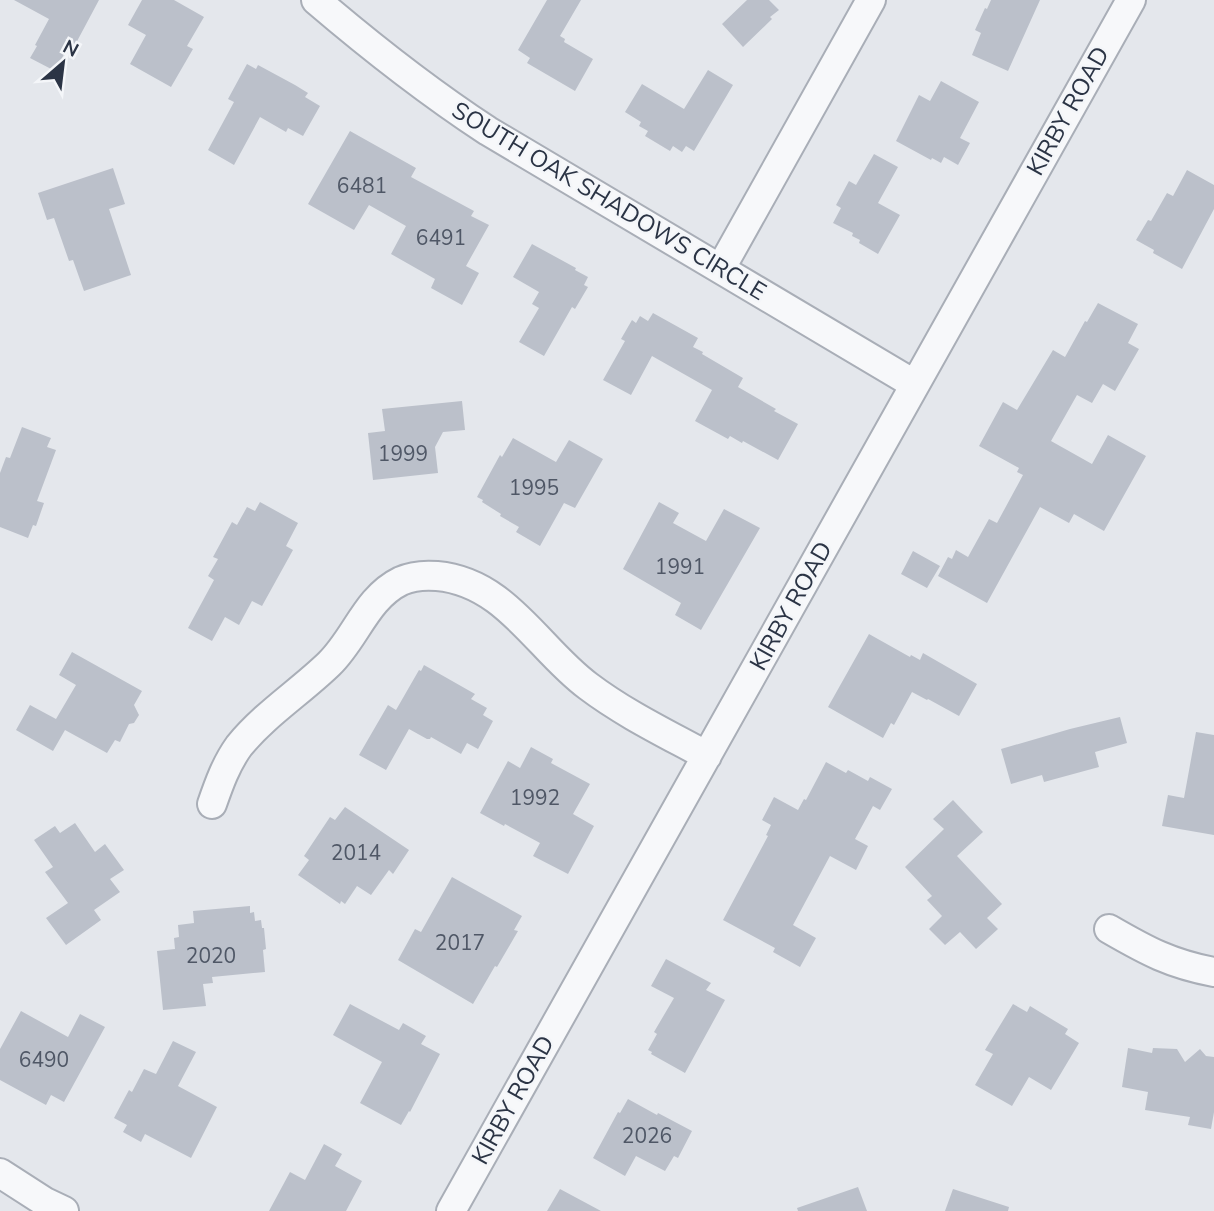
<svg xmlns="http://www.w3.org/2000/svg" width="1214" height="1211" font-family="'Nunito Sans',sans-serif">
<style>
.building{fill:#bbc0ca}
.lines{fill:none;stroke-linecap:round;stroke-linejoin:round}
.street-casing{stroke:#a9aeb7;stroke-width:32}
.street{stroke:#f7f8fa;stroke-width:28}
.labels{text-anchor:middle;stroke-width:5;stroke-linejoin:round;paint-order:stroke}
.number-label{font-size:21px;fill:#4f5766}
.street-label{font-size:24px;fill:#2b3445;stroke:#f4f6f9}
</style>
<rect width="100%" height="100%" fill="#e4e7ec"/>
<path class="building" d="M14 0H99L75 45 70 43 55 71 30 58 37 46 35 45 49 19Z
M142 0H174L204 17 187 46 193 49 171 87 130 64 146 35 128 25Z
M547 0H581L560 36 565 39 564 42 593 59 575 91 527 63 530 58 518 50Z
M747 0H769L779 10 770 17 772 19 743 47 722 24Z
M991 0H1040L1008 71 972 55 981 33 975 30 985 8 987 9Z
M247 64 256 69 258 65 295 85 308 93 305 97 320 106 303 136 288 128 286 132 260 117 234 165 208 150 234 102 228 99Z
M708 70 733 85 694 151 686 146 682 152 673 146 670 151 645 136 648 131 639 126 641 122 625 112 642 84 684 109Z
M941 81 979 102 960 138 970 143 958 165 944 157 941 163 932 158 931 160 896 141 919 95 930 101Z
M350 131 416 168 411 177 474 211 471 216 489 225 466 266 479 273 462 305 431 288 435 279 391 254 406 226 369 205 354 230 308 204Z
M874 154 898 167 878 203 900 215 878 254 859 243 860 240 852 236 853 233 833 223 841 208 836 205 849 181 856 185Z
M113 168 125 204 109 209 131 275 84 291 73 260 69 261 54 218 47 220 38 193Z
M1187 170 1214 185V209L1182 269 1153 253 1154 250 1136 240 1148 220 1151 221 1167 193 1173 196Z
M532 244 576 268 575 270 588 277 584 285 588 287 575 309 572 307 544 356 519 342 539 308 532 304 539 292 513 277Z
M1098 303 1138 324 1128 343 1139 349 1115 391 1103 384 1092 403 1077 395 1051 441 1092 464 1108 435 1146 456 1104 531 1074 514 1069 523 1040 507 987 603 938 576 948 557 952 559 956 550 968 557 989 519 997 523 1023 475 1017 472 1019 468 979 446 1003 402 1017 410 1053 350 1065 357 1085 321 1087 322Z
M653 313 698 338 693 347 703 352 702 354 743 378 738 387 776 409 774 411 798 424 778 460 743 441 742 443 730 436 728 439 695 421 712 390 652 356 631 395 603 380 625 341 621 339 632 320 636 323 640 316 648 321Z
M462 401 465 430 443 432 435 447 438 473 373 480 368 433 385 431 382 409Z
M22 427 51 438 47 447 56 450 37 501 44 503 36 526 33 525 28 538 0 527V473L6 457 10 458Z
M513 438 556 462 569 440 603 459 575 508 564 503 540 546 516 532 519 527 500 516 501 514 482 502 483 500 477 497 500 455 502 457Z
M260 502 298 523 286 546 293 550 262 606 252 601 239 625 225 617 212 641 188 628 214 580 208 576 218 559 213 557 232 522 237 525 247 507 255 511Z
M659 502 679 513 673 523 706 541 724 509 760 528 701 630 675 615 681 603 623 569Z
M913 551 940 566 927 588 901 574Z
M869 634 910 657 911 655 920 660 923 653 977 684 959 716 928 699 927 700 912 692 894 725 891 723 883 738 828 707Z
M72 652 142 691 134 705 139 715 134 723 129 724 120 742 115 740 107 753 65 730 53 751 16 730 30 705 56 719 76 685 59 675Z
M424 665 475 694 471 699 487 708 483 715 493 721 478 749 467 743 461 754 431 737 430 739H427L409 729 386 770 359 755 388 705 396 710 419 670 421 671Z
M1120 717 1127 743 1095 752 1099 767 1044 782 1042 775 1011 784 1001 749 1070 729Z
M1196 732 1214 735V835L1162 826 1168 795 1184 798Z
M531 747 553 759 551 763 590 784 573 814 594 826 568 874 533 856 540 843 505 824 504 826 480 813 508 761 520 768Z
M826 762 846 773 848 770 868 781 870 777 892 789 880 810 873 806 855 839 868 846 856 870 830 856 793 925 816 938 800 967 773 952 775 948 723 920 768 836 766 835 771 825 762 820 774 797 798 810 804 799 806 800Z
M953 800 983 832 957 856 1002 904 987 918 998 929 976 949 960 932 945 945 929 929 942 916 927 900 932 896 905 867 944 829 933 819Z
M345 807 409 850 393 874 389 870 371 895 357 886 345 904 341 901 340 904 298 875 309 860 304 856 330 817 335 820Z
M75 823 95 852 105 844 124 870 110 879 120 892 94 910 101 920 66 945 46 918 68 903 45 872 53 867 34 840 55 826 60 833Z
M452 877 522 916 514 930 518 931 497 967 495 966 473 1004 398 960 415 929 421 932Z
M250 906V913L254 912 255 921 261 920 262 928H264L266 949 263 950 265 972 212 977 213 983 203 984 206 1006 163 1010 157 951 175 949 174 938 179 937 178 925 194 923 193 911Z
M666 959 711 983 706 990 725 1000 685 1073 651 1054 652 1052 648 1050 657 1034 654 1032 674 998 651 986Z
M350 1004 399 1030 403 1023 426 1036 421 1044 440 1054 410 1112 409 1111 401 1125 360 1103 382 1062 333 1035Z
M1013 1004 1027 1012 1030 1006 1068 1029 1065 1034 1079 1043 1051 1090 1029 1077 1012 1106 975 1085 993 1054 985 1050Z
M21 1011 68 1037 80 1014 105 1027 64 1102 51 1095 46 1105 0 1080V1049Z
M173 1041 196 1052 178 1086 217 1107 191 1158 145 1134 141 1142 123 1132 127 1125 114 1118 129 1090 132 1092 144 1069 156 1074Z
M1128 1048 1152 1053 1153 1048 1177 1049 1185 1062 1200 1049 1206 1056 1214 1057V1112L1211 1129 1188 1125 1190 1117 1145 1110 1148 1092 1122 1087Z
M628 1099 657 1115 658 1113 692 1131 678 1158 674 1156 665 1171 636 1156 625 1176 593 1158 618 1112 620 1113Z
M324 1144 342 1154 335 1166 362 1181 346 1211H269L290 1172 305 1180Z
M858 1187 867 1211H798L797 1208Z
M560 1189 601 1211H547Z
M953 1189 1009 1207 1008 1211H945Z"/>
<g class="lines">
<defs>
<path id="street" d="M316 0C371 47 427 91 488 131L914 384
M721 268 871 0
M212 804C219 784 226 764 239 746 264 715 300 692 329 664 356 638 366 598 401 581 412 576 425 575 437 576 506 582 538 649 588 686 625 714 667 734 707 756
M1109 929C1147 951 1171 964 1214 972
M0 1173 45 1202 64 1211
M451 1211 1131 0"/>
</defs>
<use href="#street" class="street-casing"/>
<use href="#street" class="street"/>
</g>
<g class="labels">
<g class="number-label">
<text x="362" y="193">6481</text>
<text x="441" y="245">6491</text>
<text x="403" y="461">1999</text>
<text x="534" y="495">1995</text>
<text x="680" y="574">1991</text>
<text x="535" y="805">1992</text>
<text x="356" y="860">2014</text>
<text x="460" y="950">2017</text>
<text x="211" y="963">2020</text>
<text x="44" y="1067">6490</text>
<text x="647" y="1143">2026</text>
</g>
<g class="street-label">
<text transform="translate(1068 111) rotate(-61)" y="8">KIRBY ROAD</text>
<text transform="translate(609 201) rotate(31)" y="8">SOUTH OAK SHADOWS CIRCLE</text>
<text transform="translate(791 606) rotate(-61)" y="8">KIRBY ROAD</text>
<text transform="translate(513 1100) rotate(-61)" y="8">KIRBY ROAD</text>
</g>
</g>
<g transform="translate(63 63) rotate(28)" stroke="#f4f6f9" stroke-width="5" paint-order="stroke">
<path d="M0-5L12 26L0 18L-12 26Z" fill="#2b3445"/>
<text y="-10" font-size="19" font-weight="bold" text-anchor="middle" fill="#2b3445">N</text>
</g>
</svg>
